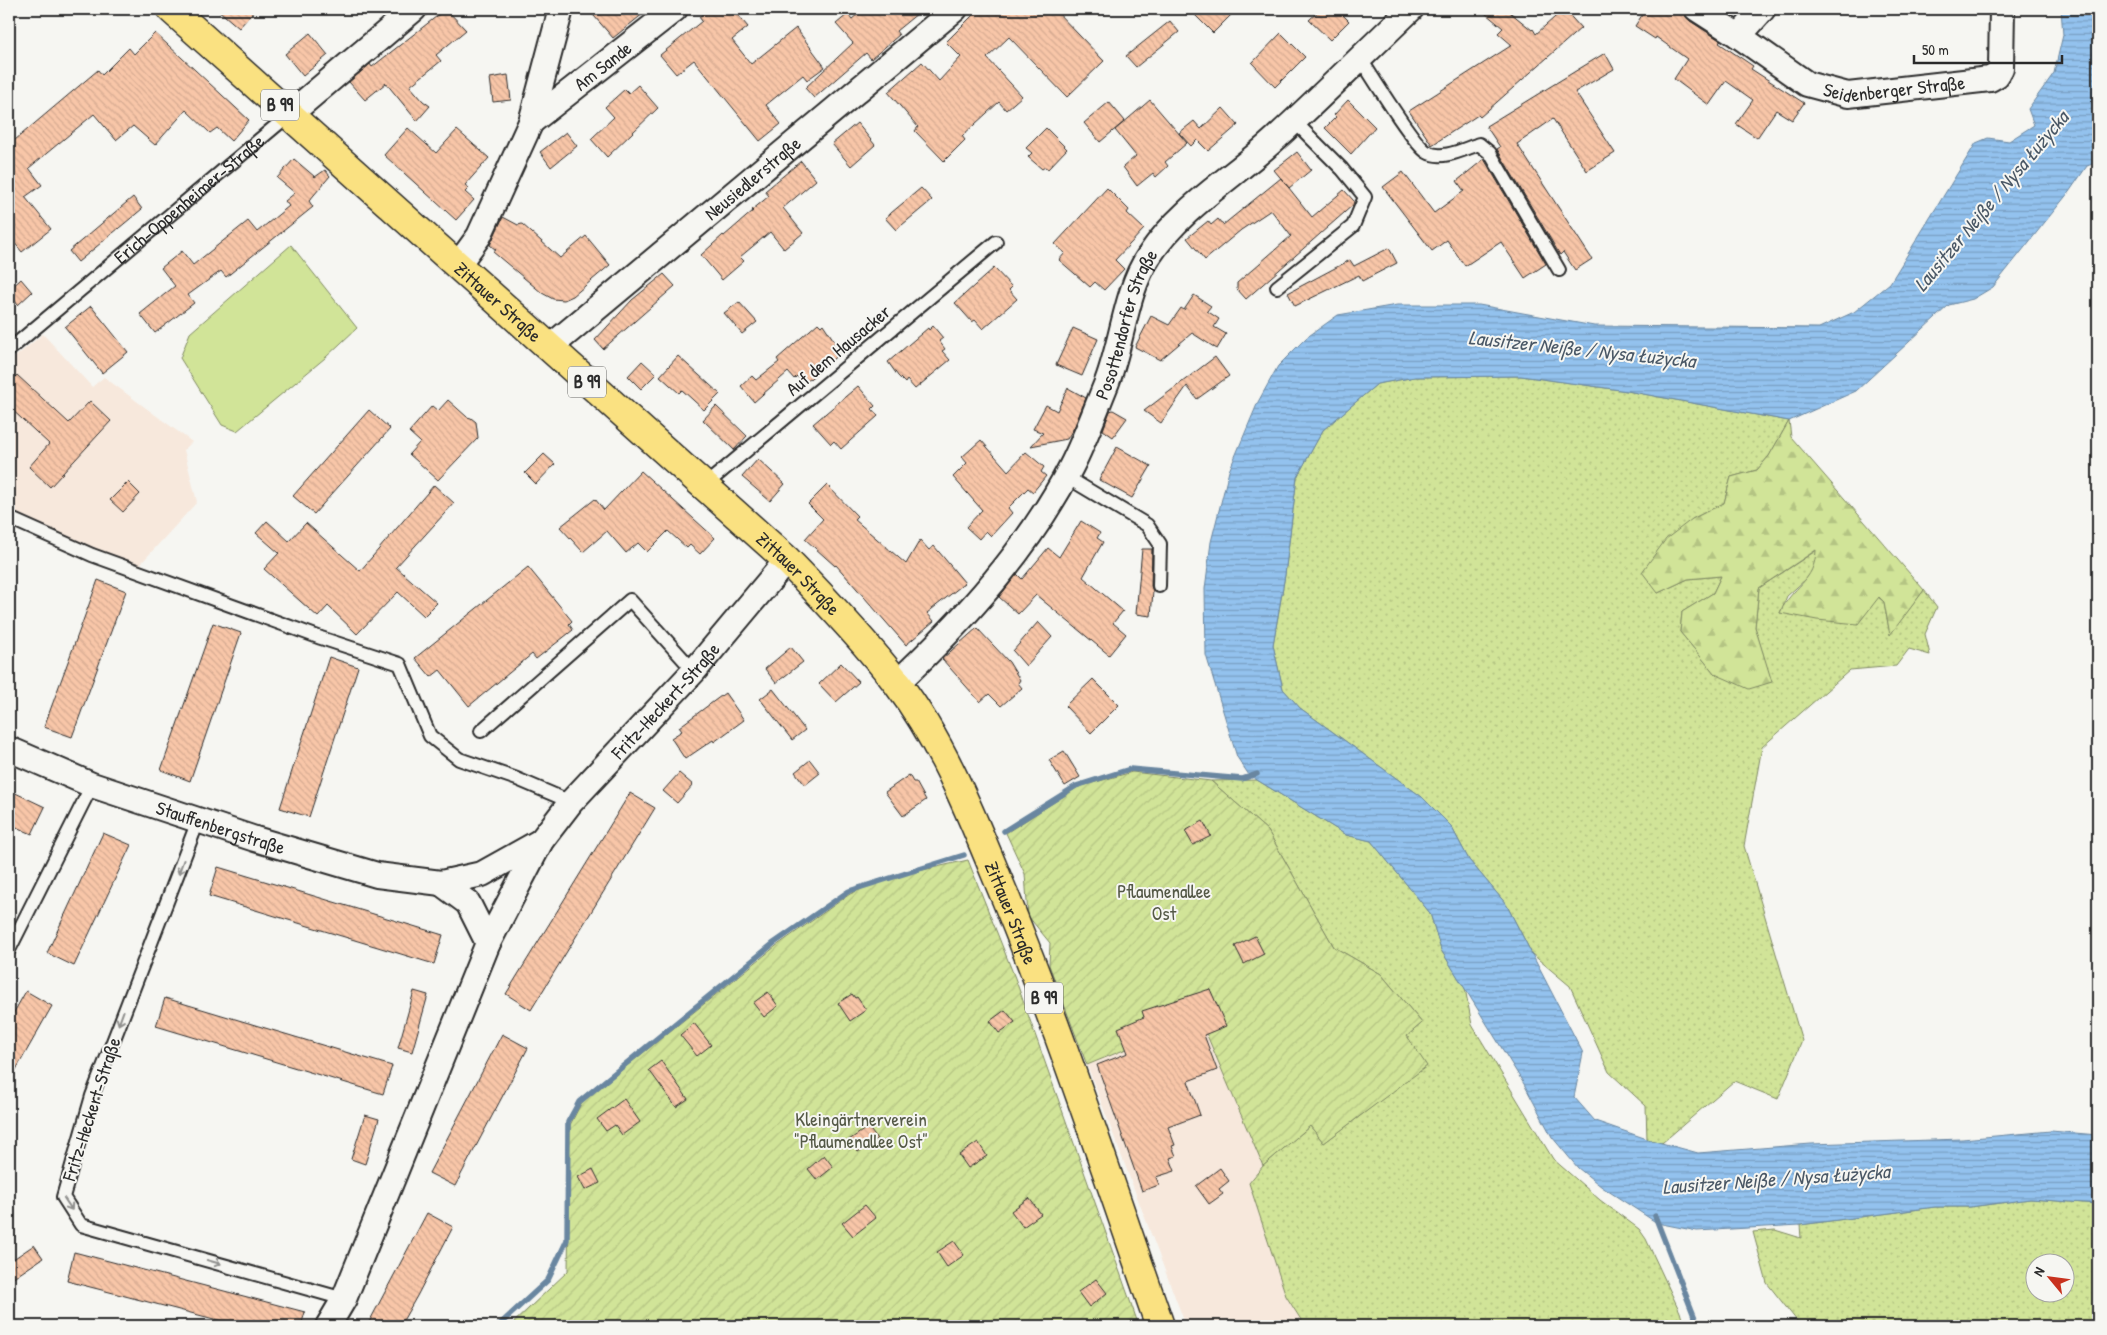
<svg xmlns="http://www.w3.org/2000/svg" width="2107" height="1335" font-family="'Patrick Hand',sans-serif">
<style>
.built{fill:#f7e8dc}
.grass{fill:url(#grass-dots);stroke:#7e8862;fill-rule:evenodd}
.forest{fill:url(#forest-firs);stroke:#7e8862}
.garden{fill:url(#garden-furrows);stroke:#7e8862}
.pitch{fill:#d1e498;stroke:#7e8862}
.water{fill:url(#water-rules);stroke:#6986a0}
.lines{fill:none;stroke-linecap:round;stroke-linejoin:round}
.stream{stroke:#6986a0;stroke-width:5.5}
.building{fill:url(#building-back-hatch);stroke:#2b2b2b}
.service-casing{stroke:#2b2b2b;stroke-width:16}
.minor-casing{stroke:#2b2b2b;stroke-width:28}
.primary-casing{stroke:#2b2b2b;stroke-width:31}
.service{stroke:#f6f6f2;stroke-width:12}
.minor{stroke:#f6f6f2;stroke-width:24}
.primary{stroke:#fae181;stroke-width:28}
.oneway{stroke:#90908e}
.labels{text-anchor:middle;stroke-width:4;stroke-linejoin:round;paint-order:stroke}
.shield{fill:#f6f6f2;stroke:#686867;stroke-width:1}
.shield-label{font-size:18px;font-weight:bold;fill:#2b2b2b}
.street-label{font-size:19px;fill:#2b2b2b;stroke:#f6f6f2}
.park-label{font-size:19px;fill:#545946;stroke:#f6f6f2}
.water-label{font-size:20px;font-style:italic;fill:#4a5866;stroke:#f6f6f2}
</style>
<defs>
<pattern id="grass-dots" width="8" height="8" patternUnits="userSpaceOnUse" patternTransform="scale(1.25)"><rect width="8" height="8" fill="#d1e498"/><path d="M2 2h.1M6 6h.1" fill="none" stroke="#b4c483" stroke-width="1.8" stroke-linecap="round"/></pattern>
<pattern id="forest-firs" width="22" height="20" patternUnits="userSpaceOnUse" patternTransform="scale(1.25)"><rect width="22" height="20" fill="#d1e498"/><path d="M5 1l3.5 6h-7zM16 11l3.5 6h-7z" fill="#b4c483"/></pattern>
<pattern id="garden-furrows" width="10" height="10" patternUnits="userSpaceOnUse" patternTransform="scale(1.25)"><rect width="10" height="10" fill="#d1e498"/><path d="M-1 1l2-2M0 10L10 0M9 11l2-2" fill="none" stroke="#b4c483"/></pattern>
<pattern id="water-rules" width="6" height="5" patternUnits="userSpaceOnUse" patternTransform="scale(1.25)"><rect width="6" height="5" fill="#93c2ee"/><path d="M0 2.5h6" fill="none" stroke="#789ec1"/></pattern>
<pattern id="building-back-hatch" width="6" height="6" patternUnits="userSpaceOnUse" patternTransform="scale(1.25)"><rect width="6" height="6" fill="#f8c6a8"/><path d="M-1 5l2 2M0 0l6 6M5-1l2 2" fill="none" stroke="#d5aa91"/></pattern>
</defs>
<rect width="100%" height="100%" fill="#f6f6f2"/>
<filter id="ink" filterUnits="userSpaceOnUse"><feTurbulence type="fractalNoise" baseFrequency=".02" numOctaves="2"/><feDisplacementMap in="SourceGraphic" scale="10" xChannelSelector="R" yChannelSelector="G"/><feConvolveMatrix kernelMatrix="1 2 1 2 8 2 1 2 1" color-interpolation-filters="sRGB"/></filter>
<g filter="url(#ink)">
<path class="built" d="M43 334 92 387 104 377 192 442 184 450 197 502 135 570 9 516V362Z
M1200 1019 1263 1166 1249 1183 1286 1296 1305 1326H1186L1087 1065Z"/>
<path class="grass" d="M1521 376 1627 391 1789 421 1769 456 1757 470 1731 477 1724 503 1692 519 1658 593 1688 579 1721 576 1713 593 1682 612 1680 632 1715 674 1771 682 1755 627 1759 588 1817 550 1814 572 1787 596 1780 613 1878 597 1884 602 1890 634 1924 590 1937 607 1925 634 1930 655 1909 649 1896 666 1850 670 1762 747 1744 846 1802 1041 1778 1099 1734 1081 1662 1143 1647 1139 1646 1106 1609 1072 1570 986 1532 954 1506 904 1469 860 1451 826 1422 797 1300 708 1283 689 1273 645 1285 575 1297 477 1323 430 1377 384 1415 377Z
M1257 780 1346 835 1371 841 1430 913 1441 950 1465 988 1472 1025 1553 1159 1600 1200 1639 1229 1646 1239 1680 1312 1684 1326H1305L1286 1296 1249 1183 1263 1166 1310 1126 1324 1143 1426 1066 1407 1036 1422 1023 1381 974 1334 947 1268 831 1211 781Z
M2030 1199 2098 1204V1326H1801L1767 1283 1753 1232 1775 1230 1801 1238 1800 1225 1935 1207H1970ZM2034 1262H2064V1292H2034Z"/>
<path class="forest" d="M1789 421 1791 437 1924 590 1890 635 1884 602 1879 597 1858 624 1817 620 1780 613C1792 585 1815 583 1816 550L1759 588 1755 627 1772 682 1749 689 1715 674 1680 632 1682 612 1713 593 1721 576 1688 579 1658 593 1642 572 1666 539 1692 519 1724 503 1731 477 1757 470 1769 456Z"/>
<path class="garden" d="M1132 772 1211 781 1268 831 1334 947 1381 974 1422 1023 1407 1036 1427 1066 1324 1143 1310 1126 1263 1166 1200 1019 1087 1065 1049 965 1050 943 1028 916 1025 874 1006 833 1078 787Z
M968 860 1015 978 1139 1326H510L568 1271 570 1125 582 1102 776 946 850 894 887 878Z"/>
<path class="pitch" d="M291 245 357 328 325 358 237 431 222 425 180 358 190 333Z"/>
<path class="water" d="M2061 9H2098V162L2087 166 2069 192 1993 287 1973 299 1949 305 1856 391 1789 421 1627 391 1521 376 1415 377 1377 384 1323 430 1297 477 1285 575 1273 645 1283 689 1300 708 1422 797 1451 826 1469 860 1506 904 1583 1053 1574 1097 1595 1121 1647 1139 1698 1153 1811 1144 1962 1139 2051 1131 2098 1135V1204L2030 1199 1970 1207H1935L1800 1225 1697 1231 1657 1223 1602 1187 1578 1168 1552 1137 1524 1084 1441 950 1430 913 1371 841 1346 835 1249 775 1237 757 1206 655 1205 589 1211 542 1229 471 1258 402 1278 366 1306 338 1338 315 1397 305H1479L1594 326 1819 328 1854 312 1890 283 1976 143 1988 138 2009 141 2034 125 2028 109 2054 73 2063 35Z"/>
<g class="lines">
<path class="stream" d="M1004 831 1076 786 1130 769 1242 779 1257 774
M1655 1216 1698 1326
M498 1326 548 1280 567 1240 568 1122 579 1102 774 943 849 891 964 855"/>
</g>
<path class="building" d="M217 9H256L239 28Z
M446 9 466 30 436 55 441 61 410 86 423 101 430 106 417 121 386 83 365 100 349 82 370 64 372 67Z
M588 9H649L613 38Z
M709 9H733L748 27 732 40 751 64 796 28 825 67 807 80 803 75 766 105 781 124 760 141 694 60 676 74 660 55 702 21 699 17Z
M864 9H923L896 31 899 35 871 59 866 53 814 98 805 88 853 43 836 24 848 14 852 19Z
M979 9H1054L1104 61 1067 97 1009 37 987 58 1022 96 1006 110 999 102 962 136 965 140 944 161 915 131 918 127 888 92 922 62 939 81 961 57 946 42Z
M1189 9H1237L1213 33Z
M1321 9H1337L1349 21 1330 40 1309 20Z
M1480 9H1506L1532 30 1533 29 1536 34 1564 9 1581 28 1480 117 1478 115 1432 145 1409 111 1512 45 1498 33 1503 28Z
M1646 9H1676L1684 13 1690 21 1721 41 1719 43 1753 66 1751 69 1804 103 1792 120 1776 110 1757 138 1736 124 1753 100 1726 81 1709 105 1674 79 1687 59 1656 37 1655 39 1635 26Z
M1170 21 1179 32 1136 67 1126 56Z
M155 33 249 120 231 141 217 128 210 133 186 110 155 145 133 126 116 140 94 114 29 168 42 185 25 197 51 229 22 252 9 236V145L98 70 102 75 129 48 134 54Z
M310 33 328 55 303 76 285 54Z
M1281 33 1305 57 1275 87 1252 63Z
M1605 53 1614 69 1575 92 1615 153 1587 171 1553 119 1517 144 1592 259 1575 270 1563 252 1560 255 1497 149 1500 147 1486 126Z
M508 75 511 100 493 102 490 78Z
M638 85 658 108 607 157 591 139 614 117 605 107 625 89 629 93Z
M1150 100 1187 143 1165 162 1168 166 1156 177 1153 173 1137 186 1123 167 1136 156 1115 130Z
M1348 100 1375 127 1351 154 1325 128 1336 117 1334 115Z
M1109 102 1125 121 1100 142 1084 123Z
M1223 108 1238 125 1208 151 1197 140 1191 146 1179 133 1194 121 1201 129Z
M857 123 875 145 851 166 832 144Z
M408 128 436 153 457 130 489 158 465 185 469 188 465 192 474 200 456 220 384 155Z
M1046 128 1067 149 1048 169 1045 167 1042 169 1028 157 1032 153 1026 148Z
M566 132 577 146 551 167 540 152Z
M1297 152 1311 170 1289 188 1274 170Z
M294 159 315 177 325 170 330 176 309 201 313 207 226 277 221 271 188 295 194 303 155 333 140 314 175 286 161 268 182 251 193 265 248 221 257 232 289 206 285 201 295 193 277 178Z
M1484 159 1546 264 1525 278 1501 242 1465 266 1447 240 1432 251 1383 187 1403 172 1434 213 1464 191 1457 181Z
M801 161 816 180 783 208 803 233 784 249 770 232 740 257 744 261 722 280 701 255 723 235 724 236 753 211 752 210 769 196 765 191Z
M1281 178 1312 217 1344 190 1354 201 1353 205 1246 299 1237 289V283L1291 236 1271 210 1241 230 1205 260 1187 238 1208 221 1211 225 1218 219 1223 225Z
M921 188 932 200 896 230 885 218Z
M1107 188 1129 210 1127 213 1144 229 1115 260 1124 269 1104 290 1095 282 1090 287 1059 260 1065 253 1055 244Z
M133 197 142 209 78 262 69 251Z
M503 217 518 225 522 224 560 258 586 236 610 265 573 296 564 300 553 299 542 293 493 252 496 250 490 245Z
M1389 248 1397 263 1362 281 1359 275 1295 306 1288 293 1350 260 1354 266Z
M994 268 1012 287 1009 290 1017 299 983 329 975 320 972 322 955 303Z
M664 274 675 286 603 349 595 340 632 300Z
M21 279 32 292 18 305 9 294V290Z
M1194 295 1211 306 1207 311 1219 319 1214 327 1226 334 1217 349 1192 333 1160 360 1135 347 1151 316 1169 325 1181 308 1184 310Z
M739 302 757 322 742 334 724 313Z
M91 306 128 352 102 373 65 327Z
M818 323 821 326 823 324 835 342 832 346 839 354 804 384 797 376 794 379 788 372 754 402 741 386 752 376 756 380 779 362 777 359Z
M933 326 943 338 939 341 945 349 942 351 950 360 915 389 907 380 905 383 898 376 888 362 928 328 929 330Z
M1073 328 1098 339 1082 376 1056 365Z
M678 356 720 394 704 410 682 390 679 393 660 376Z
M1215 357 1229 376 1197 399 1187 386 1161 423 1144 411Z
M642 361 656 374 641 389 628 376Z
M17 375 69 423 90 401 111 421 50 487 29 467 49 444 9 407V383Z
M858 386 875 406 872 409 878 416 841 449 834 441 831 444 813 424Z
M1068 388 1086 398 1075 426 1067 439 1031 446 1043 433 1033 429 1046 405 1057 411Z
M448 400 467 417 471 418 476 422 478 438 438 480 409 454 420 442 409 432 432 406 438 411Z
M716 406 747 436 734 450 703 420Z
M369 410 390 429 314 514 293 496Z
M1113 410 1127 418 1113 437 1103 430 1110 411Z
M981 440 1008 471 1026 452 1044 467 1041 472 1046 476 1033 492 1028 488 1008 508 1012 513 991 536 986 531 979 539 966 527 982 510 953 477 967 463 962 457Z
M1117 447 1151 466 1132 498 1099 480Z
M544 454 555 464 536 484 525 473Z
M758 459 785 484 770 501 742 477Z
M641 471 715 538 700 554 690 545 687 548 668 531 647 552 638 543 626 553 607 531 583 552 560 527 595 499 604 510Z
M128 482 140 494 123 512 110 500Z
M434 485 454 503 396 567 437 603 424 616 398 592 357 634 328 606 318 617 264 569 279 553 256 533 267 521 289 541 306 523 360 571Z
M827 485 857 516 854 519 906 564 920 540 929 550 934 546 965 583 927 613 934 621 906 645 836 565 835 566 805 539 823 519 808 504Z
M1081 521 1100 533 1097 538 1103 542 1083 577 1123 611 1113 623 1126 634 1109 655 1036 595 1018 614 999 597 1017 574 1022 579 1048 548 1059 557Z
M1142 549H1152L1151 586 1153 591 1151 616 1136 614Z
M528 567 572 621 569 624 573 630 536 659 532 654 469 706 440 670 431 677 415 658Z
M98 580 126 591 72 737 44 727Z
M1038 622 1052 637 1026 666 1013 651Z
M213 623 241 633 190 781 161 770Z
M977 628 1009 662 1020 680 1018 683 1022 688 1001 706 989 694 980 702 942 659Z
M791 647 803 662 776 683 765 669Z
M329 657 358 667 309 817 280 808Z
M841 663 859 682 836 702 819 684Z
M1093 679 1119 705 1091 733 1065 706Z
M773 689 805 730 792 740 760 699Z
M725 693 744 720 714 742 713 740 685 759 671 738 682 731 679 727Z
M1064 751 1080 777 1065 786 1049 760Z
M810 760 820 773 805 785 795 772Z
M679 773 693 785 677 803 663 791Z
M909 775 913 782H916L926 800 903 816 885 792Z
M9 790 45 807 32 834 9 824Z
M630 793 655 808 531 1010 506 994Z
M1203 821 1211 836 1193 845 1185 831Z
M103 833 131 845 74 966 47 953Z
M218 867 443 935 434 964 209 896Z
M1255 936 1264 954 1244 964 1235 946Z
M1210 989 1226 1026 1204 1035 1217 1070 1188 1081 1200 1115 1168 1127 1175 1145 1172 1146 1176 1156 1170 1158 1175 1171 1156 1177 1159 1185 1142 1191 1097 1065 1128 1053 1118 1028 1144 1017 1142 1011Z
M26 991 52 1006 9 1082V1021Z
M414 991 428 995 412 1052 398 1048Z
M768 992 778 1006 764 1017 753 1003Z
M852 994 855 998 857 997 866 1010 850 1021 838 1003Z
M165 998 392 1066 383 1094 156 1026Z
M1005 1010 1015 1022 999 1033 990 1021Z
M694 1023 711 1045 697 1056 680 1035Z
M502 1034 528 1048 455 1186 429 1173Z
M661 1061 688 1099 676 1107 649 1070Z
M624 1099 640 1122 622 1135 615 1125 606 1131 597 1119Z
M365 1115 379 1119 365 1164 351 1159Z
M868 1127 877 1139 858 1152 849 1140Z
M978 1142 987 1156 968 1168 959 1155Z
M824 1155 833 1167 817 1180 808 1169Z
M1220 1168 1229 1181 1219 1189 1223 1194 1209 1204 1196 1186Z
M593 1169 600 1183 585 1190 578 1177Z
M1029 1198 1041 1214 1023 1227 1011 1211Z
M865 1205 876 1218 853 1236 842 1223Z
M427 1213 453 1227 417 1296 400 1326H367Z
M954 1241 964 1255 947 1267 937 1252Z
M34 1245 43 1258 9 1281V1262Z
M74 1252 305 1312 301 1326H241L67 1281Z
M1096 1279 1107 1293 1089 1307 1078 1292Z"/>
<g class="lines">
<defs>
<g id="service">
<path d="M389 9 400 21"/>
<path d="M1360 58C1371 75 1414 145 1427 152 1442 161 1464 149 1479 144L1490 153 1559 270"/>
<path d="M1277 287 1353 226 1365 197 1342 169 1294 121"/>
<path id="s1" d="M9 350 290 114"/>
<path d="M1065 476 1147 525 1160 544 1159 586"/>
<path d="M704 486 996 242"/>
<path d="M9 518 92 555 321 638 400 664 430 736 459 759 517 779 571 802"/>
<path d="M481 731 630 600 694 671"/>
<path d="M198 821 92 1096 63 1197 81 1225 344 1299"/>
<path d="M9 950 92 785"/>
</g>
<g id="minor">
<path id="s2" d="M1697 9 1739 36 1807 84 1848 95 1990 79 1997 75 2001 68 2002 9"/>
<path d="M1739 36 1763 9"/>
<path d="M290 114 414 9"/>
<path id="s3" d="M531 122 675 9"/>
<path d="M457 266 479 236 531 122 561 9"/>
<path id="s4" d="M549 348 955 9"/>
<path id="s5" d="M897 683C964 620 1028 550 1071 467 1084 442 1094 414 1105 387 1122 347 1125 291 1149 256 1180 208 1235 176 1276 138 1322 96 1366 52 1411 9"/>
<path id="s6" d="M9 749 92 785 255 839 377 875 441 883 482 874 541 841"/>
<path d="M441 883 468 903 488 943"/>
<path id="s7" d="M328 1326 344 1299 488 943 541 841 571 802 694 671 787 560"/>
</g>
<g id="primary">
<path id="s8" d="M171 9 787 560C824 598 865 641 897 683 946 747 975 825 1006 899 1063 1039 1110 1183 1160 1326"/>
</g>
</defs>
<use href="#service" class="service-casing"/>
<use href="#minor" class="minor-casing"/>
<use href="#primary" class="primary-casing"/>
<use href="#service" class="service"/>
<use href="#minor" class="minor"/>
<use href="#primary" class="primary"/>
</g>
<defs><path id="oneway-shaft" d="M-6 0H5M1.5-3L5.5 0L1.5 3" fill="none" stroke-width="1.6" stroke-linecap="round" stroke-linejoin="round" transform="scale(1.25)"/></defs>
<g class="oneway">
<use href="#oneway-shaft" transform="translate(181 867) rotate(110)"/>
<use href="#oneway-shaft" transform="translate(121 1018) rotate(110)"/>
<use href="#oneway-shaft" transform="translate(68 1204) rotate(56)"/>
<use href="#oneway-shaft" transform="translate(214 1262) rotate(16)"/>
</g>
</g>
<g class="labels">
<g class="shield">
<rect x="261" y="89.5" width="38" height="31" rx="4"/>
<rect x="568" y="366.5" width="38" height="31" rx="4"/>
<rect x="1025" y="982.5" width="38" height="31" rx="4"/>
</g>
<g class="shield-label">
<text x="280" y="111">B 99</text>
<text x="587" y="388">B 99</text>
<text x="1044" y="1004">B 99</text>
</g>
<g class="street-label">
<text dy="7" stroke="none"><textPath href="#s3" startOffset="91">Am Sande</textPath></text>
<text dy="7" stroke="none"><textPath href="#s2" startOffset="222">Seidenberger Straße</textPath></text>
<text dy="7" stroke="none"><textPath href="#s4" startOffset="265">Neusiedlerstraße</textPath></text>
<text dy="7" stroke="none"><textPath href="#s1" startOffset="235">Erich-Oppenheimer-Straße</textPath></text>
<text dy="7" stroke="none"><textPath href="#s8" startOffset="439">Zittauer Straße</textPath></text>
<text dy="7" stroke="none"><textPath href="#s5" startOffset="432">Posottendorfer Straße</textPath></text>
<text transform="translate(838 350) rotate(-40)" y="7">Auf dem Hausacker</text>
<text dy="7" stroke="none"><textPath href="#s8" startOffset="844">Zittauer Straße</textPath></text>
<text dy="7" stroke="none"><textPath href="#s7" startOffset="718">Fritz-Heckert-Straße</textPath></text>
<text dy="7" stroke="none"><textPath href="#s6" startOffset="226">Stauffenbergstraße</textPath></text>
<text dy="7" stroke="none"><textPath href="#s8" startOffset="1249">Zittauer Straße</textPath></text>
<text transform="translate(91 1109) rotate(-72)" y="7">Fritz-Heckert-Straße</text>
</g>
<g class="park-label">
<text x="1164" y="898">Pflaumenallee<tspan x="1164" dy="22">Ost</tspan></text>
<text x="861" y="1126">Kleingärtnerverein<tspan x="861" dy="22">"Pflaumenallee Ost"</tspan></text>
</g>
<g class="water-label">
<text transform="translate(1991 201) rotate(-50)" y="7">Lausitzer Neiße / Nysa Łużycka</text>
<text transform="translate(1582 349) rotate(6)" y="7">Lausitzer Neiße / Nysa Łużycka</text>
<text transform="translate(1776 1179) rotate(-4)" y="7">Lausitzer Neiße / Nysa Łużycka</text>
</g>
</g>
<rect width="2107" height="1335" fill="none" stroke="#f6f6f2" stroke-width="30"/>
<rect x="15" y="15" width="2077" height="1305" fill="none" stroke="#2b2b2b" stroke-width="2" filter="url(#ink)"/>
<g transform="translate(2050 1278) rotate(299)"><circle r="24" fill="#f6f6f2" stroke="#a5a5a2"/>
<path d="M0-4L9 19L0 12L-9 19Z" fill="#c8321e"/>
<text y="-8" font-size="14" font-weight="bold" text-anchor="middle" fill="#2b2b2b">N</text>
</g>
<path d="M1914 55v8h148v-8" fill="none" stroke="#2b2b2b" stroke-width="2.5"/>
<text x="1922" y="55" font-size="15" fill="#2b2b2b" stroke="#f6f6f2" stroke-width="4" paint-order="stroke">50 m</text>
</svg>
